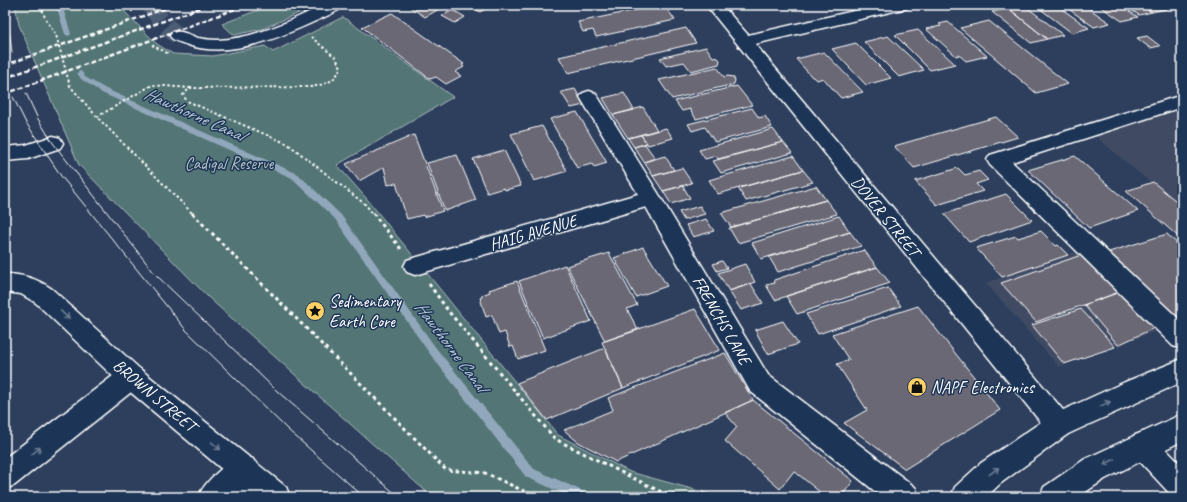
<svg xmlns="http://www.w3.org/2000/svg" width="1187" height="502" font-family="Caveat,sans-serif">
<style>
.built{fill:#404b64}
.green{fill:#537575;stroke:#a9baba}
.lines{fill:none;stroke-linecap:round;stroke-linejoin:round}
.stream{fill:#91a8bc;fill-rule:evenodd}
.building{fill:#6b6875;stroke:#fff}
.minor-tunnel{stroke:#4c5c75;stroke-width:18;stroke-dasharray:18 9;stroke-linecap:butt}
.minor-casing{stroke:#fff;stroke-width:3}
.major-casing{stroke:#fff;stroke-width:3}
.highway-casing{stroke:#fff;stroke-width:3}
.path-far1{stroke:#fff;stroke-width:2;stroke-dasharray:2.5 2.5;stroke-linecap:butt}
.path{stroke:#fff;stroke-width:3;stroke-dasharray:3.5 3.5;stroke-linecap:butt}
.minor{fill:#1d3557;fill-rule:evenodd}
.major{fill:#1d3557;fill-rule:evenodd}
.highway{fill:#1d3557;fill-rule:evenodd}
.tram{stroke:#fff;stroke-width:1}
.rail{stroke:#fff;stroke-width:2.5;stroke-dasharray:5 2.5;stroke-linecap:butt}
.oneway{stroke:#6c7c92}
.labels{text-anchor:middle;stroke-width:3;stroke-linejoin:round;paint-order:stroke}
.park-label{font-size:17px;fill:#b2c1c1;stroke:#1d3557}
.street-label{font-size:17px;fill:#fff;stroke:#1d3557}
.poi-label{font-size:17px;fill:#fff;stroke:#1d3557;text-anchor:start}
.water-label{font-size:18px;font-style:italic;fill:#b6c5d3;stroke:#1d3557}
</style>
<rect width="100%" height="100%" fill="#2d3f5d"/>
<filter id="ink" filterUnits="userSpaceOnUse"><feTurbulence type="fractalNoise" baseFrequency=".025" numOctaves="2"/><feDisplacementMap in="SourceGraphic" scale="8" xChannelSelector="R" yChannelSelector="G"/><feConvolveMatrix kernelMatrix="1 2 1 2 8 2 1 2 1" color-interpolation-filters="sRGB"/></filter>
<g filter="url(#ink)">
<path class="built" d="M1182 109V209L1094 135Z
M1083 249 1164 328 1059 367 986 283Z"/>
<path class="green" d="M15 5H124L125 12 157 44 173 54 213 56 265 46 273 52 343 17 453 97 337 165 367 199 558 435 630 472 721 497H432L209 298 79 165 19 25Z
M271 5H317L262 29 234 35 222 24Z"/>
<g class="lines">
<path class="stream" d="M56 5H62L71 34 70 35 68 36 65 34Z
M80 71 82 72 85 77 106 89 298 174 341 215 436 348 534 469 587 493 588 497H571L526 477 430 354 335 219 292 178 102 93 81 79 77 73Z"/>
</g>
<path class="building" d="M407 5H446L425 17Z
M469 5H491V6L480 12Z
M661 5H664L675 20 596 37 593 30 583 32 578 22Z
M1024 5 1063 35 1047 39 1008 8Z
M1035 5H1056L1089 28 1072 33Z
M1063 5H1084L1110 23 1094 27Z
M1098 5H1120L1138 17 1122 21Z
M1124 5H1142L1152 12 1139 15Z
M1142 5H1161L1166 9 1152 12Z
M1168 5H1182V7L1174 9Z
M1008 8 1047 39 1031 43 992 12Z
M453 10 465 17 455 23 442 16Z
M392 13 464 64 462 65 464 67 455 72 461 76 446 84 436 77 430 79 362 27Z
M989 21 1068 84 1036 93 960 28Z
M948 22 987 56 966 61 959 55 956 56 926 29 941 26 939 24Z
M686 28 696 43 568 73 559 57Z
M918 30 955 64 930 70 895 35Z
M888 36 924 70 899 77 864 42Z
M1147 36 1160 46 1150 48 1137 38Z
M856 43 891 78 866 85 832 49Z
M706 47 713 57 718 58 720 60 719 64 691 71 684 62 666 66 660 58Z
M824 52 863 92 841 98 823 78 817 80 814 77H812L796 59Z
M717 67 724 77 728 76 733 77 735 80 734 84 672 99 659 80Z
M737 86 752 105 696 119 690 109 682 111 675 101Z
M575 89 584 105 571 108 561 92Z
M624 93 634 110 613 115 603 98Z
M643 107 657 130 628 138 613 115Z
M752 108 759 118 765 116 772 127 715 142 705 127 692 131 688 124Z
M577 112 607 163 594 167 592 164 577 168 550 119Z
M996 117 1018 137 914 168 894 146Z
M542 126 567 171 534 181 511 134Z
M666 128 673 138 648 145 641 135Z
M773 129 783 142 718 159 716 156 705 159 699 150Z
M414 135 443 211 424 217 423 215 407 219 396 183 388 185 384 167 359 181 346 164Z
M641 135 647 143 634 147 628 138Z
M783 142 792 153 721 173 713 161Z
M645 144 655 158 644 162 634 147Z
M504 150 521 186 505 190 504 188 487 193 473 159Z
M457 155 476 200 445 211 427 163Z
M665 156 674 170 653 176 644 162Z
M793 156 803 170 718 194 709 180Z
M1075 156 1138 211 1089 228 1028 170Z
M682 168 692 183 663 191 653 176Z
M958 168 965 175 979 171 988 180 976 184 983 191 937 205 915 181Z
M803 170 813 182 746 201 738 188Z
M1153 182 1182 206V240L1126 191Z
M683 186 690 198 671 204 663 191Z
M816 186 826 200 731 227 721 213Z
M1006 194 1032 220 969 242 944 214Z
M826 200 837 214 738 243 729 228Z
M700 206 705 214 684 220 679 212Z
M839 216 850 232 761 259 752 243Z
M706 219 714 231 693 237 686 225Z
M1041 231 1056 246 1058 245 1068 255 1002 277 976 248 1016 236 1018 238Z
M850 232 861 246 778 272 769 257Z
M1167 234 1182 248V321L1178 322 1109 252Z
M643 247 667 286 636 297 614 258Z
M864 250 877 267 775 300 766 285 775 283 774 280Z
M609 253 637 305 627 309 638 330 605 341 567 266Z
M1087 253 1125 290 1036 322 1001 283Z
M722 261 727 268 717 271 713 264Z
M745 264 755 282 729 291 718 273Z
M565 265 591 321 543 338 519 281Z
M877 267 890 283 797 314 786 296Z
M517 281 545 350 518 359 513 346 510 347 505 332 499 334 492 315 486 317 480 298 482 297V295L490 292 489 290Z
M751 284 763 303 741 310 729 291Z
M888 288 901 306 818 334 806 314Z
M1125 290 1156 327 1118 345 1084 305Z
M918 306 1000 410 905 469 844 423 867 410 837 364 849 360 832 334Z
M695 309 720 350 623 388 602 342Z
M1081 309 1115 347 1064 364 1032 325Z
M783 321 798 344 768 354 755 330Z
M605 348 623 388 547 420 517 383Z
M725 353 753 400 616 462 578 442 564 430 613 410 608 398Z
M753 400 853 481 841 497H826L794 471 780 489 725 441 737 427 725 413Z"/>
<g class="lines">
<path class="minor-tunnel" d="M150 5 164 24 178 36"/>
<defs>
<path id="minor" d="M324 5H344C339 12 326 16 318 20 279 38 228 60 185 44 180 42 173 41 170 36L172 32C182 30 189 35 198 38 204 39 211 40 217 40 254 39 290 21 324 5Z
M706 5H722L748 35 880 5H909L907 8 755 44 1068 416 1072 425 1068 434 1059 438 1050 434Z
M589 91 595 93 598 97 658 193 768 375 915 487 919 497H882L750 391 646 207 415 275 407 272 404 266 407 260 638 194 580 97 583 93Z
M1182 95V107L1012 162 1182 322V349L1173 346 990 165 987 160 990 155Z
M53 136 60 138 63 143 60 148 28 159 5 161V147L26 145Z
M131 365 140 369 144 377 140 385 15 485 5 489V458L122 369Z
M1143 432 1153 436 1182 466V497L1172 496 1133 454 1130 445 1133 436Z
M243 455 253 459 257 469 253 479 233 497H198C205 481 227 462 243 455Z"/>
<path id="major" d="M5 274C22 274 38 279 52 289L140 369 286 487 290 497H232L230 476 122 385 36 303 21 294 5 292Z"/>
<path id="highway" d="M1182 359V382L1068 434 1001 483 986 497H951L955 487 981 463 1050 416 1125 382Z
M1182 414V441L1105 479 1078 497H1040L1044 487 1085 459Z"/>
</defs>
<use href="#minor" class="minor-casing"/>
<use href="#major" class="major-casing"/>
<use href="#highway" class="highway-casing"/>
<path class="path-far1" d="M41 5 45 18 56 35 70 86 97 117 193 214
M131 5 132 12
M311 37 335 57 341 67C335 82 326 84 311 87L190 88 183 95 187 101 288 144 366 205 373 214
M152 45 169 54
M97 117 152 85 190 88"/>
<path class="path" d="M192 213 446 470 485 473 537 497
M373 213 401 249
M429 284 449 312 555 439 659 491 684 497"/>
<use href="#minor" class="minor"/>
<use href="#major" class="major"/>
<use href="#highway" class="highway"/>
<path class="tram" d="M6 5 12 53
M26 93 38 119 53 143 155 274 277 391 399 497
M13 97 25 121 61 176 186 330 287 429 364 497"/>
<path class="rail" d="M5 65 175 5
M5 78 208 5
M5 94 246 5"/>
</g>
<defs><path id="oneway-shaft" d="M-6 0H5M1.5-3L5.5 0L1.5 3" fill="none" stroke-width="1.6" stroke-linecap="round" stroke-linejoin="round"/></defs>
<g class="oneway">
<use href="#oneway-shaft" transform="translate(65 315) rotate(43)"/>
<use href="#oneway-shaft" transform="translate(1105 404) rotate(-25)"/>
<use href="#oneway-shaft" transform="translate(216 446) rotate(40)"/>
<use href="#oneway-shaft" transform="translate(36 451) rotate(-38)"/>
<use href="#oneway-shaft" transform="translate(1109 462) rotate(153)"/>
<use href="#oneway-shaft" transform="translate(994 471) rotate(-37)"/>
</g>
</g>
<defs>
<symbol id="sight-disc" viewBox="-11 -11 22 22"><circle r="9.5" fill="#ffd166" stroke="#1d3557"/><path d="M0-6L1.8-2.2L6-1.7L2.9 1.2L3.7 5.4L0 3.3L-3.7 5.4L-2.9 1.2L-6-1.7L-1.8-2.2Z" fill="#111"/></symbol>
<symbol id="shop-disc" viewBox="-11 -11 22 22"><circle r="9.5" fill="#ffd166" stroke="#1d3557"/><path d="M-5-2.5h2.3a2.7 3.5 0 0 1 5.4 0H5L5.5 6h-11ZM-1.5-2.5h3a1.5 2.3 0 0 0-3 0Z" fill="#111"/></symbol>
</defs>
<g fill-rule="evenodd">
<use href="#sight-disc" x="304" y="300" width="22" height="22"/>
<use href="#shop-disc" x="906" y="376" width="22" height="22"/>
</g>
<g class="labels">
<g class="park-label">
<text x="229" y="169">Cadigal Reserve</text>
</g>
<g class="street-label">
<text transform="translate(886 216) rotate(51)" y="6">DOVER STREET</text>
<text transform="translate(533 232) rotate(-16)" y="6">HAIG AVENUE</text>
<text transform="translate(722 320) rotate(60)" y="6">FRENCHS LANE</text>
<text transform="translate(155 395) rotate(40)" y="6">BROWN STREET</text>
</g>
<g class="poi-label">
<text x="329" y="307">Sedimentary<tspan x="329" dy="20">Earth Core</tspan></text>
<text x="931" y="393">NAPF Electronics</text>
</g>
<g class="water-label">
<text transform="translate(194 114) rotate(24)" y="6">Hawthorne Canal</text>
<text transform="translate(451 346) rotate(53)" y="6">Hawthorne Canal</text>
</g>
</g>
<rect width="1187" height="502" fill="none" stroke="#1d3557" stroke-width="20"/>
<rect x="10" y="10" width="1167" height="482" fill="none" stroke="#fff" stroke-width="1.5" filter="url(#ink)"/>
</svg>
